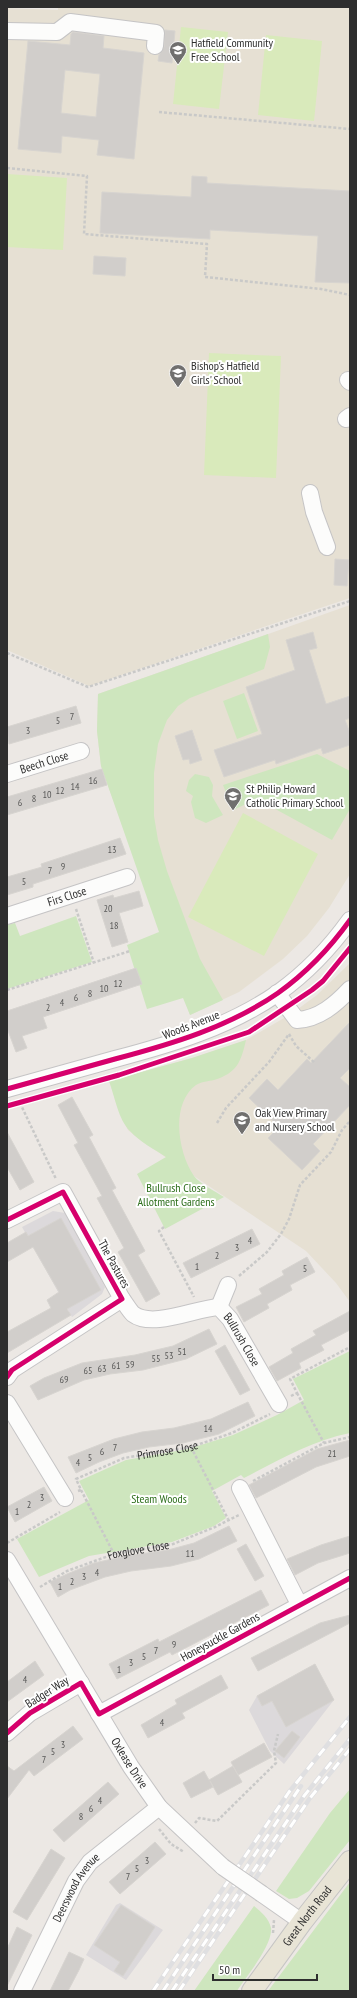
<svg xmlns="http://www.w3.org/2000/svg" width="357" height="1998" font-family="'PT Sans Narrow',sans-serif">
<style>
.industrial{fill:#dcd9db}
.education{fill:#e6e0d3}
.green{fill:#cee6be}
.pitch{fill:#d9eabb}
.building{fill:#d1cecb;stroke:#d7d4d0;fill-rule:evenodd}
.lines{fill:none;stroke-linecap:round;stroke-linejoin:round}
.minor-casing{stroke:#c5c4c5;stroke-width:18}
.major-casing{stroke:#c6c5c4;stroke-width:22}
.path{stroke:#c9c9c8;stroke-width:2.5;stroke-dasharray:3 2;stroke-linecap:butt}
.minor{stroke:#fcfcfb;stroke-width:16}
.major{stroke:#e8e4d6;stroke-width:20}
.rail-casing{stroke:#dfdfe1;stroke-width:4.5}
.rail{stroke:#fff;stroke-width:3;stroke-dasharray:9;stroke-linecap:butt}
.minor-bridge-casing{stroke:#c5c4c5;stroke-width:18;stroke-linecap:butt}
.minor-bridge{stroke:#fcfcfb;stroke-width:16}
.cycleway-casing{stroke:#fff;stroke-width:8}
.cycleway{stroke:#d6006c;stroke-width:5}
.labels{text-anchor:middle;stroke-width:4;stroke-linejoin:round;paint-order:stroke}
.number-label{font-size:10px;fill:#585857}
.poi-label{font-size:12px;fill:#2e2e2e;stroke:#fff;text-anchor:start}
.street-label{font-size:12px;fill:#2e2e2e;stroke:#fff}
.park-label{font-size:12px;fill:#2c6e1b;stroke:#fff}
</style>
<rect width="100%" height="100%" fill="#ece8e4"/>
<path class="industrial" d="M53 1211 65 1213 105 1287 102 1294 72 1317 22 1227Z
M315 1664 334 1700 284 1764 270 1751 249 1710 257 1696Z
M120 1903 163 1930 126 1980 86 1955 116 1905Z"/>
<path class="education" d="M58 7 350 8V598L89 686 7 650V8L58 10Z
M350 605V874L329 908 307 936 283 959 239 992 190 1015 101 766 97 731 98 694Z
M350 963V1302L336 1283 306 1251 140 1140 128 1130 121 1116 109 1081 192 1058 246 1040 291 1014 317 995Z"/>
<path class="green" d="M268 634 270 647 264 669 190 698 178 706 167 720 158 744 154 773V816L158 840 167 871 200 959 223 1000 190 1015 183 998 147 1009 127 945 159 932 101 766 97 731 98 694Z
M244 693 258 731 237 739 223 701Z
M317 754 350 771V809L332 840 257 799 233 810 223 785Z
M195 774 209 777 213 785 212 796 223 815 206 823 195 818 191 802 193 796 186 791 189 780Z
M76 916 92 962 7 989V925L15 923 20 936Z
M246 1040C241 1062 237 1073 214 1080 209 1081 201 1082 196 1085 170 1104 178 1153 194 1176 199 1183 216 1192 224 1197L165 1229 137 1174 166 1157C154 1149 140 1142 130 1131 118 1119 115 1097 109 1081L192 1058Z
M350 1351V1433C311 1441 279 1460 244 1478L241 1475 212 1491 226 1518 214 1526 172 1542 89 1556 39 1577 17 1539 89 1500 79 1481 126 1460 188 1449 233 1435 277 1415 304 1400 293 1379Z
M350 1789V1840L309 1891 297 1898 289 1899 276 1891 330 1813Z
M350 1882V1991H268Z
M254 1906C261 1912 269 1918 271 1928 273 1945 246 1977 237 1991H194Z"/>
<path class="pitch" d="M181 27 228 32 219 109 173 104Z
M266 35 322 41 314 121 258 115Z
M7 174 67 178 63 250 7 247Z
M209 353 281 356 276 478 204 475Z
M243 813 318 854 264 956 188 917Z"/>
<path class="building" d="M165 30 175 31 172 63 158 61 159 55 164 47Z
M73 32 104 36 103 48 144 53 134 159 97 155 99 140 62 136 61 153 18 149 28 41 70 45 71 34ZM65 70 100 74 96 117 61 113Z
M192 176 207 177V183L350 191V283L315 282 318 236 210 230V239L100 233 102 192 191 197Z
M94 256 126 258 125 276 93 274Z
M335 559 349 560 347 586 334 585Z
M313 632 317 648 309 650 326 704 350 696V718L345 720 350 733V745L323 754 321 748 276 764 275 760 224 777 214 750 262 734 246 687 295 670 286 640Z
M76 706 81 723 9 744 7 727Z
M192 730 202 760 190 764 189 759 183 760 175 736Z
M102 769 107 785 7 815V797Z
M120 838 126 854 33 884V887L7 895V877L42 867 41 864Z
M139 891 143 906 119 913 128 942 112 947 97 900 113 895 114 898Z
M136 968 142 984 43 1017 47 1028 22 1036 27 1048 16 1052 7 1028V1011Z
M350 1022V1068L340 1078 350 1087V1105L313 1144 320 1151 302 1170 268 1138 279 1127 249 1098 267 1079 278 1090 307 1059 311 1063Z
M72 1097 93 1135 89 1137 116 1188 112 1190 145 1251 138 1255 160 1294 146 1302 118 1252 124 1248 97 1198 102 1196 74 1145 78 1143 58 1105Z
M7 1132 34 1182 20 1190 7 1167Z
M61 1218 101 1290 67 1309 71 1315 7 1353V1332L51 1308 47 1300 59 1292 33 1247 7 1262V1243L26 1232 28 1236Z
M252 1229 260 1244 191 1278 183 1263Z
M307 1257 315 1272 290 1285 292 1290 267 1304 269 1308 244 1322 236 1307 262 1294 259 1289 284 1275 282 1271Z
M350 1311V1330L321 1345 324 1350 299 1363 301 1368 277 1381 269 1367 293 1353 291 1349 316 1335 313 1331Z
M209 1329 217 1344 186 1359 143 1370 110 1374 84 1380 38 1400 30 1386 44 1378 82 1363 135 1355 173 1346Z
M225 1345 250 1390 240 1395 215 1351Z
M248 1402 255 1416 219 1434 183 1443 149 1447 123 1453 99 1462 76 1473 68 1457 114 1439 142 1432 174 1428 211 1419Z
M350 1440V1456L316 1467 256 1498 249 1485 317 1449Z
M44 1487 52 1501 15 1522 7 1507Z
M229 1526 237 1541 199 1559 171 1566 131 1571 105 1577 70 1590 58 1597 50 1582 67 1574 94 1563 126 1556 168 1550 194 1543Z
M350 1536V1553L318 1563 295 1575 287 1559 321 1545Z
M246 1544 264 1576 255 1581 237 1549Z
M261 1590 269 1605 172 1655 170 1652 117 1679 109 1664 158 1639 159 1642Z
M350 1615V1623L258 1671 251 1658 320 1623Z
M35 1661 44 1675 7 1702V1682Z
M315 1664 334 1700 286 1727 272 1701 262 1706 257 1696Z
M221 1675 228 1688 182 1713 185 1718 148 1738 141 1725 177 1704 175 1700Z
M73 1726 83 1739 34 1776 29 1770 7 1799V1766L14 1771Z
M292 1731 300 1737 284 1758 275 1751Z
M264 1743 272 1757 238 1775 231 1762Z
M233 1766 242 1782 218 1795 210 1781 213 1787 191 1798 183 1783 204 1771 209 1780Z
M108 1782 119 1794 64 1842 53 1830Z
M155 1842 166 1854 120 1894 109 1882Z
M51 1849 65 1858 27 1920 13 1912Z
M121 1905 155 1927 123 1976 114 1971 120 1962 94 1945Z
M17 1927 32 1935 7 1986V1949Z
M69 1952 84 1959 79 1970 68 1991H50Z"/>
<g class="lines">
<defs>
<g id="minor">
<path d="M7 31 57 32 70 22 156 33 155 46"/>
<path d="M348 380 350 382"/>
<path d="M346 419 350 416"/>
<path d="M310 493 314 512 327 547"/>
<path id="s3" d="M7 774 81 751"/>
<path id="s4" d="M7 916 127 877"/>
<path d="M277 993 297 1020C319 1019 336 1004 350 989"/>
<path d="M7 1089C43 1079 79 1069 115 1059 172 1044 229 1027 278 993 306 973 330 948 350 920"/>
<path d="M7 1220 63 1192 122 1299 12 1370 7 1377"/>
<path id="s5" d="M122 1299C125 1303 129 1310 133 1314 153 1329 196 1308 219 1307L230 1319 279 1404"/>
<path d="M219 1307 228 1285"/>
<path d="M7 1403 65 1498"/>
<path d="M240 1488 299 1604"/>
<path id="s6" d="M7 1560 131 1767 159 1807 223 1867"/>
<path d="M99 1714 350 1578"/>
<path d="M7 1733 30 1713 81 1683"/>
<path d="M262 1894 302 1922"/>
<path id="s7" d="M22 1991 76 1881 90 1862 159 1807"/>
</g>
<g id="major">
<path id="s8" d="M252 1991 302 1922 350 1861"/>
</g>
</defs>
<use href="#minor" class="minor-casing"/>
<use href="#major" class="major-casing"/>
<g class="path">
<path d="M159 112 350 129"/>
<path d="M7 168 87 176 84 234 207 244 205 277 321 289 350 295"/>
<path d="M7 653 88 687 350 601"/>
<path d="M76 909 94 963"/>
<path d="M7 990 130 951"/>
<path d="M289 1034 296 1046 315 1063"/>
<path d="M20 1103 56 1179"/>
<path d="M217 1123 226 1108 269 1062 289 1034"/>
<path d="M164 1227 159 1231 194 1297"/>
<path d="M239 1276 267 1252 281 1234 289 1219 300 1185 331 1152 342 1130 350 1121"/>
<path d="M297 1393 324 1443"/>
<path d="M291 1396 297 1393 290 1379 350 1347"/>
<path d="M191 1447 228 1519"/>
<path d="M253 1481 324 1443 350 1437"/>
<path d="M81 1490 114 1554"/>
<path id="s1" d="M78 1491 81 1490 76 1479 124 1458 191 1447 232 1433 270 1414"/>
<path d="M7 1543 60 1512"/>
<path id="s2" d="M40 1587 67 1571 114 1554 173 1544 215 1527 239 1515"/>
<path d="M195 1823 199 1818 217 1821 276 1763 274 1751 278 1734"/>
<path d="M159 1829 171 1844 184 1852"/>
<path d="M273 1933 274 1920"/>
</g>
<use href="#minor" class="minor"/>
<use href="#major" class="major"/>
<defs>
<path id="rail" d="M153 1991 289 1792 350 1717
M163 1991 301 1786
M172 1991 304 1796 350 1739
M179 1991 310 1798 350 1749"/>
</defs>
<use href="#rail" class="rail-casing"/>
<use href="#rail" class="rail"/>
<defs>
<path id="minor-bridge" d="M223 1867 262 1894"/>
</defs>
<use href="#minor-bridge" class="minor-bridge-casing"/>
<use href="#minor-bridge" class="minor-bridge"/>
<defs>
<path id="cycleway" d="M7 1089C43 1079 79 1069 115 1059 172 1044 229 1027 278 993 306 973 330 948 350 920
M7 1106 119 1075 249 1032 312 990 323 981 350 948
M7 1220 63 1192 122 1299 12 1370 7 1377
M7 1733 30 1713 81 1683 99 1714 350 1578"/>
</defs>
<use href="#cycleway" class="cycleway-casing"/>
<use href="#cycleway" class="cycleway"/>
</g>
<defs>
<symbol id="school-pin" viewBox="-11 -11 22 30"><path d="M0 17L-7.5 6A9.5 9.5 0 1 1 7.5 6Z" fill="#706f6e" stroke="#fff"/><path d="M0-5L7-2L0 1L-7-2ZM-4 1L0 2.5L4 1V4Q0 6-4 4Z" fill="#fff"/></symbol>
</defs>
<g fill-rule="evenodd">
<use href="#school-pin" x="168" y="40" width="20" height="27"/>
<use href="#school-pin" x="168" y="363" width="20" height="27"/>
<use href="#school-pin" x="223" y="786" width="20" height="27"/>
<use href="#school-pin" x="232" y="1110" width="20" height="27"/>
</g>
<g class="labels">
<g class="number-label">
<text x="72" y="720">7</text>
<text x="58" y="724">5</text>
<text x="28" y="734">3</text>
<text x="93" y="784">16</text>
<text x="75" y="790">14</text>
<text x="60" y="794">12</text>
<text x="47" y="798">10</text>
<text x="34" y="802">8</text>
<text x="20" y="806">6</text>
<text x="112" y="853">13</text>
<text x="63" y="870">9</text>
<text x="50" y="874">7</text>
<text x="24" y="885">5</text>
<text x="108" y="912">20</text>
<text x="114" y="929">18</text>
<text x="118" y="987">12</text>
<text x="104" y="992">10</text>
<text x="90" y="997">8</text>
<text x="76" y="1001">6</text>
<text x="62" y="1006">4</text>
<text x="48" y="1011">2</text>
<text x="250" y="1244">4</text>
<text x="237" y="1251">3</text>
<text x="217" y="1259">2</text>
<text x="197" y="1270">1</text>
<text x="305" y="1272">5</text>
<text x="182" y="1355">51</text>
<text x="169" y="1359">53</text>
<text x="156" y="1362">55</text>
<text x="130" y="1368">59</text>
<text x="116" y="1369">61</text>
<text x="102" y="1372">63</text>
<text x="88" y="1374">65</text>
<text x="64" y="1383">69</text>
<text x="208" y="1432">14</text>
<text x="115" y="1451">7</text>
<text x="102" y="1455">6</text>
<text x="332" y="1457">21</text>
<text x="90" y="1461">5</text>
<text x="78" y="1466">4</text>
<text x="42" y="1501">3</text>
<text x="29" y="1508">2</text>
<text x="17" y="1515">1</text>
<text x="190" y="1557">11</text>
<text x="97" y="1576">4</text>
<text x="84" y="1580">3</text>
<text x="72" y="1585">2</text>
<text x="60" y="1590">1</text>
<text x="174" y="1648">9</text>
<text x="156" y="1654">7</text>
<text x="144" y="1660">5</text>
<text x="131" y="1666">3</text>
<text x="119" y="1673">1</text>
<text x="25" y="1683">4</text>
<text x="162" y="1726">4</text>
<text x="63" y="1748">3</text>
<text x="53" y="1755">5</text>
<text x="44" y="1763">7</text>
<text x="100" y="1804">4</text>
<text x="91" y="1812">6</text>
<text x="81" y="1820">8</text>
<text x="147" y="1864">3</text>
<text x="137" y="1872">5</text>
<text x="128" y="1880">7</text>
</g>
<g class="poi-label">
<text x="191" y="47">Hatfield Community<tspan x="191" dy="14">Free School</tspan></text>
<text x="191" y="370">Bishop's Hatfield<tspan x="191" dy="14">Girls' School</tspan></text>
<text x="246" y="793">St Philip Howard<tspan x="246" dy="14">Catholic Primary School</tspan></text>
<text x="255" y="1117">Oak View Primary<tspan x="255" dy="14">and Nursery School</tspan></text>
</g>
<g class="street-label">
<text dy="4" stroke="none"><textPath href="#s3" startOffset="39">Beech Close</textPath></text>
<text dy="4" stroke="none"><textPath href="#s4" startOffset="63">Firs Close</textPath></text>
<text transform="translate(191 1025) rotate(-21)" y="4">Woods Avenue</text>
<text transform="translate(114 1264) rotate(61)" y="4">The Pastures</text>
<text dy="4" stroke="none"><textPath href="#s5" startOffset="147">Bullrush Close</textPath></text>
<text dy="4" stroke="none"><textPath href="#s1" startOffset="112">Primrose Close</textPath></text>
<text dy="4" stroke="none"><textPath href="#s2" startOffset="106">Foxglove Close</textPath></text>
<text transform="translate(220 1637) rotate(-29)" y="4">Honeysuckle Gardens</text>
<text transform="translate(47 1692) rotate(-32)" y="4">Badger Way</text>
<text dy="4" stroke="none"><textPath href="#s6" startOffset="237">Oxlease Drive</textPath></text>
<text dy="4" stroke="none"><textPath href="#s7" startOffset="117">Deerswood Avenue</textPath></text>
<text dy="4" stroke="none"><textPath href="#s8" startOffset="93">Great North Road</textPath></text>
</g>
<g class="park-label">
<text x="176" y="1192">Bullrush Close<tspan x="176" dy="14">Allotment Gardens</tspan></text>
<text x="159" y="1503">Steam Woods</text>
</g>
</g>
<rect width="357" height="1998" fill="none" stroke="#2e2e2e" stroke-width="16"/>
<path d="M213 1974v6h104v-6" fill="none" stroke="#2e2e2e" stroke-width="2"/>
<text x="219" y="1974" font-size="12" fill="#2e2e2e" stroke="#ffffff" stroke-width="3" paint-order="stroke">50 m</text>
</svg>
